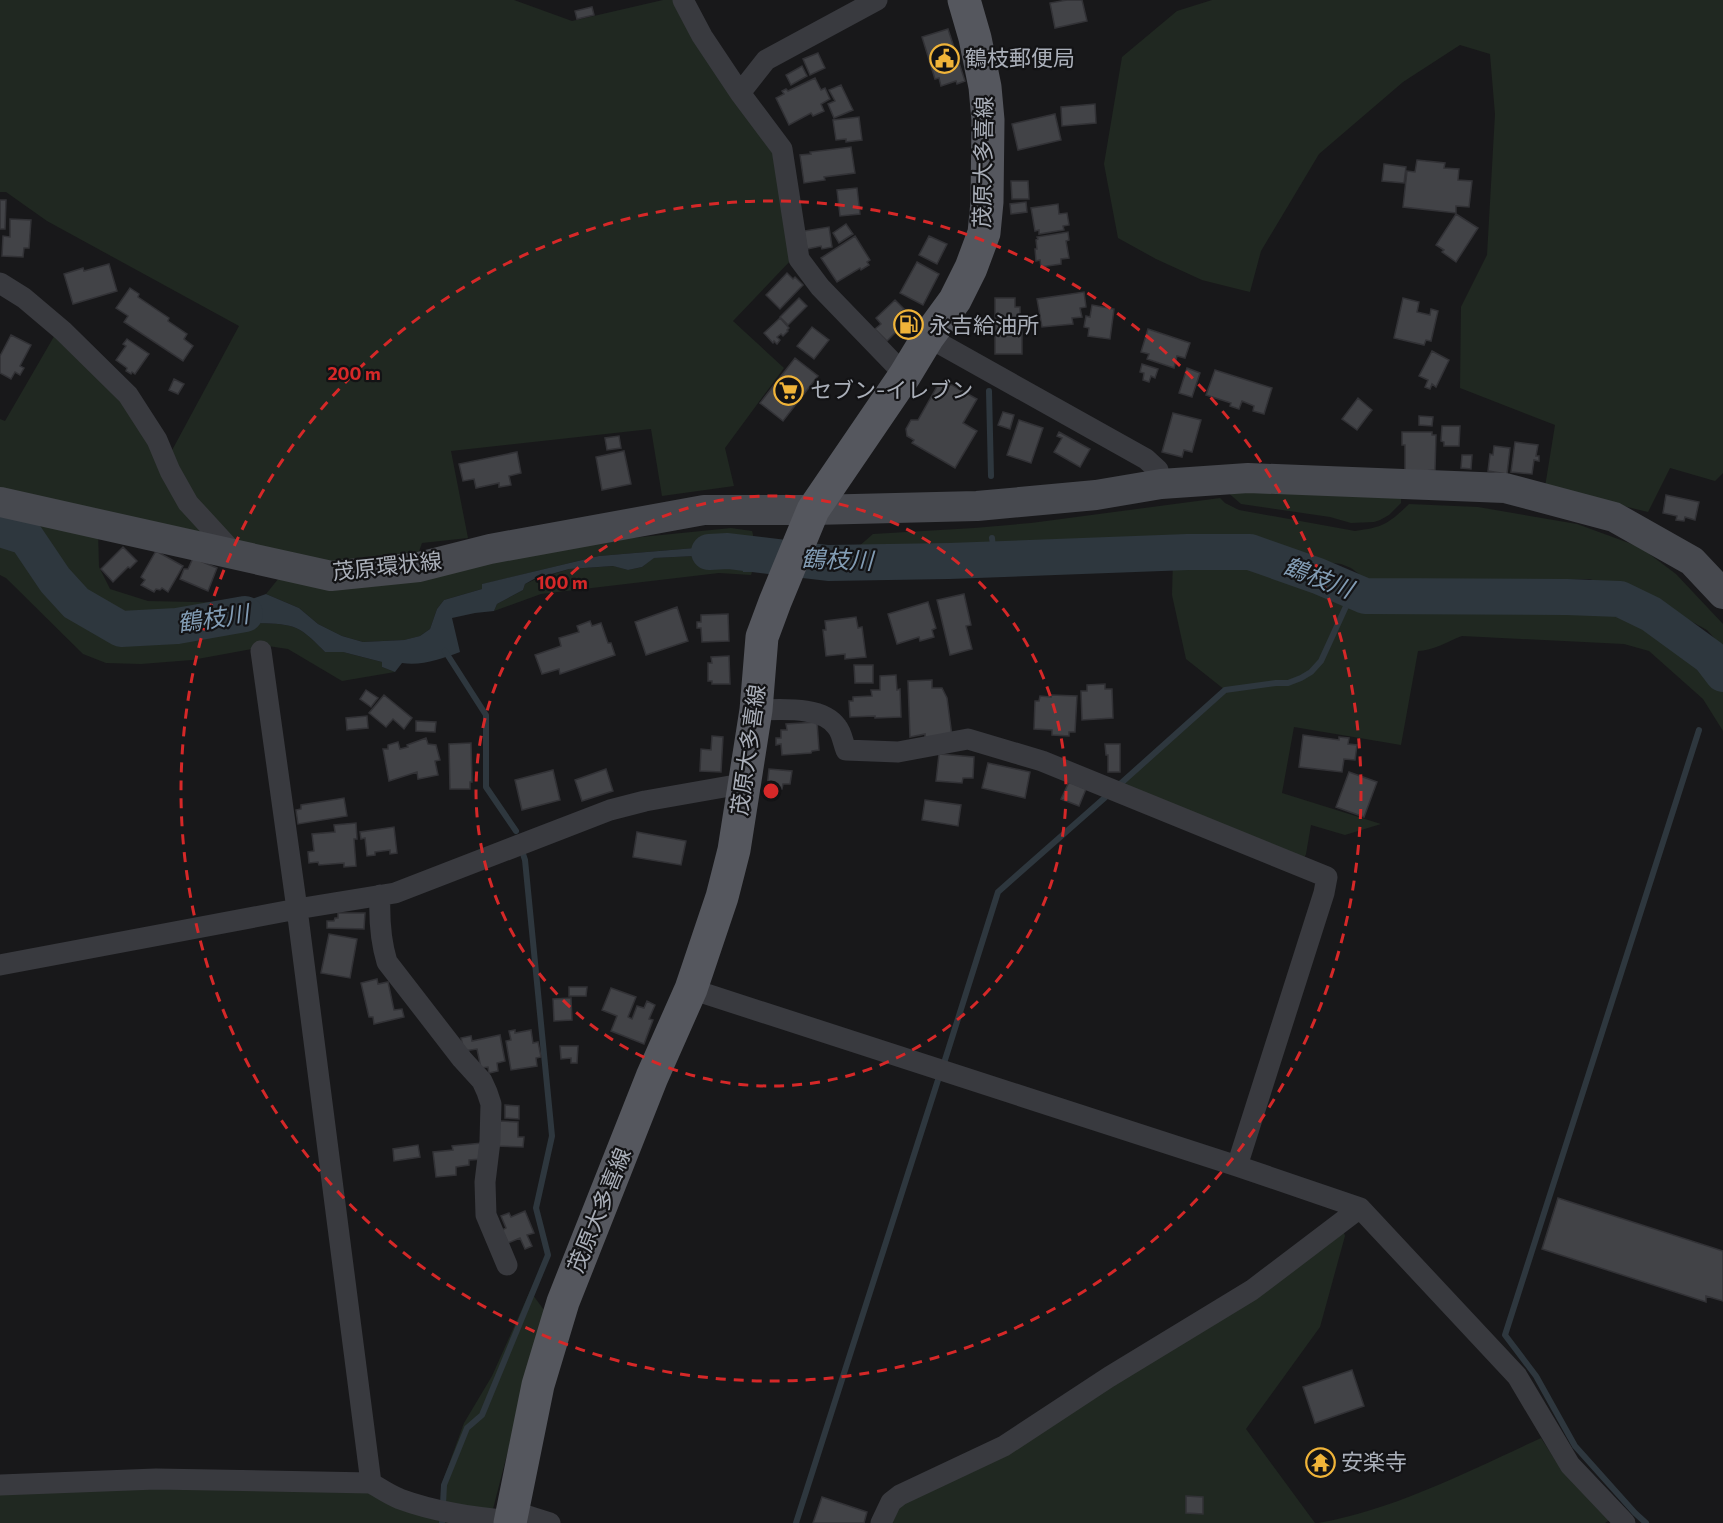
<svg xmlns="http://www.w3.org/2000/svg" width="1723" height="1523" font-family="Commissioner,'Noto Sans JP',sans-serif">
<style>
.green{fill:#202821}
.water{fill:#2e373e}
.lines{fill:none;stroke-linecap:round;stroke-linejoin:round}
.stream{stroke:#2e373e;stroke-width:6}
.river{stroke:#2e373e;stroke-width:36}
.building{fill:#424347;stroke:#323236;stroke-width:1.5}
.street{stroke:#393a3f;stroke-width:21}
.secondary{stroke:#47494f;stroke-width:30}
.primary{stroke:#55575e;stroke-width:33}
.ring{fill:none;stroke:#d62828;stroke-width:3;stroke-dasharray:10 8}
.labels{text-anchor:middle;stroke-width:4.5;stroke-linejoin:round;paint-order:stroke}
.poi-label{font-size:22px;fill:#aaafb9;stroke:#131315;text-anchor:start}
.street-label{font-size:22px;fill:#aaafb9;stroke:#131315}
.water-label{font-size:24px;font-style:italic;fill:#829cb4;stroke:#131315}
.centre{fill:#d62828;stroke:#131315;stroke-width:3}
.ring-label{font-size:18px;text-anchor:middle;font-weight:bold;fill:#d62828;stroke:#131315;stroke-width:4.5;stroke-linejoin:round;paint-order:stroke}
</style>
<rect width="100%" height="100%" fill="#18181a"/>
<path class="green" d="M0 0H514L572 21 663 0H674L776 151 793 258 733 321 784 368 725 448 734 486 662 496 651 429 451 451 468 538 422 543 416 560 326 563 238 542 201 509 170 454 239 326 47 221 6 192H0Z
M1212 0H1723V473L1715 481 1670 468 1648 512 1545 487 1555 425 1460 388 1461 307 1487 255 1495 114 1490 54 1460 45 1403 82 1319 154 1261 251 1250 292 1202 280 1156 259 1118 238 1104 164 1122 57 1177 11Z
M56 333 125 404 208 535 0 496V419L5 421Z
M1225 490 1401 494V503L1389 515 1380 520 1374 522 1351 523 1330 517 1241 504Z
M1220 498 1225 503 1239 510 1355 531C1384 527 1388 524 1409 504L1478 507 1577 524 1640 547 1676 574 1723 624V648L1707 630 1687 619 1651 606 1635 598 1590 579 1556 580 1549 583H1497L1481 589 1385 586 1367 580 1351 568 1341 564 1294 558 1246 534 1238 544 1098 545 1094 550 995 552V539H989V552L937 553 849 559 850 554 873 534 974 528 1031 523Z
M0 508 98 530 99 567 110 589 148 601 240 603 195 619 198 627C220 625 277 619 296 628 307 633 316 643 325 652H343L382 662V667L395 672 342 681 288 649 268 646 192 660 141 664 106 663 83 654 6 578 0 575Z
M731 528 752 531 755 543 599 556 483 584 482 589 444 600 437 609 430 629 420 636 404 640 363 642 342 636 318 624 299 608 266 594 283 573Z
M715 555 731 557 743 565V572H752L751 575 719 573 541 594 494 611 497 604 523 590 525 584 534 580 569 569 614 566 628 570 642 567 653 558Z
M1173 558H1249L1293 571 1368 600 1407 607 1494 600 1618 604 1650 617 1684 643 1715 672 1723 681V731L1703 699 1649 651 1624 644 1462 636C1448 641 1433 651 1418 651L1401 745 1294 727 1282 793 1381 824 1345 835 1311 825 1306 854 1303 860 1119 785 1225 690 1186 659 1172 595Z
M1343 1230 1345 1236 1320 1327 1246 1429 1315 1523H887L896 1503Z
M530 1291 544 1310 493 1509 441 1506V1486L464 1423 492 1376Z
M1541 1438 1562 1470 1613 1518 1605 1523H1318C1396 1509 1469 1471 1541 1438Z
M146 1484 363 1487 453 1523H0V1493Z"/>
<path class="water" d="M755 543 758 559 752 572H743L742 565 731 557 715 555 654 558 642 567 628 570 613 566 569 569 534 579 525 584 523 590 497 604 494 611 475 613 452 618 460 652C441 659 422 666 402 663L395 672 382 667V662L343 652H325C316 643 307 633 296 628 277 619 220 625 197 627L195 619 266 594 299 608 318 624 342 636 363 642 404 640 420 636 430 629 437 609 444 600 482 589V584L599 556Z"/>
<g class="lines">
<path class="stream" d="M989 391 991 476
M992 538 994 559
M445 651 486 715V787L516 831
M1119 785 1225 690 1276 683H1288L1301 678 1311 672 1321 661 1353 591
M944 1063 998 892 1109 794
M442 1523 444 1485 467 1428 482 1415 548 1255 536 1208 552 1136 525 860 522 851
M796 1523 938 1080
M1646 1523 1635 1513 1575 1446 1536 1376 1505 1335 1699 730"/>
<path class="river" d="M0 529 26 537 55 580 76 603 121 629 177 626 245 614
M709 552 728 551 828 563 949 561 1188 552H1250L1318 576 1365 596 1567 597 1620 599 1651 614 1710 657 1723 674"/>
</g>
<path class="building" d="M1067 0H1082L1087 21 1055 28 1050 3Z
M592 7 594 15 577 19 575 11Z
M948 29 965 81 957 84 956 81 941 86 939 78 935 79 922 37Z
M818 53 825 68 810 75 803 59Z
M802 66 807 76 791 85 786 75Z
M815 78 821 90 825 88 830 99 821 104 824 111 813 116 811 113 789 125 776 98 784 94 782 91 786 89 788 91Z
M841 85 853 110 834 118 828 104 835 101 829 90Z
M1095 104 1096 123 1062 126 1061 107Z
M1055 114 1061 140 1018 150 1012 124Z
M859 117 862 140 846 142V139L836 140 833 120Z
M851 147 855 173 824 177 825 180 804 183 800 155 811 154 810 152Z
M1417 160 1445 163 1444 168 1459 169 1458 180 1472 181 1469 207 1456 206V213L1403 207 1407 171 1415 172Z
M1384 164 1406 167 1404 183 1382 181Z
M1011 181H1028L1029 199H1012Z
M857 188 860 214 840 216 837 190Z
M0 200H6L5 229H0Z
M1026 202 1027 212 1011 214 1010 204Z
M1058 204 1059 214 1067 213 1069 225 1063 226 1064 230 1039 234V230L1035 231 1031 208Z
M1456 214 1478 228 1456 262 1442 252 1444 250 1436 245Z
M10 219 31 220 29 248H24L23 257 2 256 3 236 10 237Z
M846 224 853 234 839 243 833 233Z
M829 227 832 247 822 249 821 246 807 249 804 231Z
M1068 232 1069 240 1066 241 1069 258 1061 259V264L1041 267 1040 260 1036 261 1035 249H1037L1036 240 1038 239 1037 237Z
M855 236 870 260 867 262 869 265 861 270 860 268 837 282 821 258Z
M929 236 947 244 937 264 919 255Z
M917 262 939 274 923 305 900 293Z
M109 264 117 291 73 304 64 274 83 268 84 271Z
M787 273 793 279 795 277 803 285 780 309 766 295Z
M130 288 139 294 138 297 169 318 168 321 187 334 184 339 193 346 183 361 124 322 128 316 116 308Z
M1084 292 1086 307 1080 308 1082 317 1072 318 1073 324 1042 327 1037 299Z
M799 298 807 306 788 325 780 317Z
M995 298H1015V307H1020V318H1022V354H995Z
M1403 298 1419 302 1417 312 1430 315 1431 309 1438 311 1431 341 1426 340 1424 345 1394 338Z
M895 300 904 309 896 316 904 324 887 341 875 329 881 324 876 318Z
M1092 305 1114 309 1110 339 1088 336 1089 328 1084 327 1086 316 1090 317Z
M780 318 789 328 787 330 788 331 783 336 781 334 777 337 780 340 777 344 774 341 773 343 764 333Z
M812 327 829 340 814 359 797 346Z
M1148 329 1190 343 1185 358 1177 356 1174 368 1147 359 1149 354 1141 352Z
M11 335 31 345 20 366 24 368 20 375 15 372 11 379 0 373V356Z
M127 339 149 354 135 374 132 372 131 374 126 371 127 368 116 360 126 346 123 344Z
M1432 351 1449 360 1436 387 1432 384 1430 389 1425 387 1428 380 1419 376Z
M795 358 818 376 783 421 760 403Z
M1142 364 1158 369 1155 378 1151 376 1149 382 1143 380 1144 373 1140 372Z
M1187 368 1200 373 1192 397 1179 393Z
M1215 370 1272 388 1264 414 1253 411 1254 406 1242 401 1239 409 1230 406 1231 403 1206 395Z
M174 379 184 384 178 394 169 390Z
M939 383 948 388 950 384 977 399 963 423 977 431 955 468 912 443 914 440 907 436 906 429 911 420H918Z
M1358 398 1372 410 1357 430 1342 419Z
M1003 412 1014 415 1010 429 998 425Z
M1173 413 1201 420 1192 452 1184 450 1182 457 1162 452Z
M1419 416 1433 417 1432 426 1419 425Z
M1019 420 1043 428 1031 463 1007 455Z
M1442 426H1460L1459 446H1444V442L1441 441Z
M1059 432 1090 449 1080 467 1054 452 1062 438 1057 436Z
M1402 432H1432V435H1436L1435 470 1405 473V445H1402Z
M619 436 621 448 607 450 605 438Z
M1515 442 1538 445 1536 456H1539V461L1534 460 1532 474 1511 472Z
M1494 446 1510 448 1507 474 1488 471 1490 454 1493 455Z
M624 451 631 484 602 490 596 457Z
M517 452 521 473 509 476 511 485 499 487V483L476 488 474 479 463 481 459 464Z
M1462 455H1472L1471 469 1461 468Z
M1666 495 1699 502 1695 520 1685 517 1684 521 1676 520 1677 516 1663 513Z
M123 547 137 561 130 568 128 567 113 582 101 569Z
M156 551 183 566 168 592 162 588 160 590 156 589 154 592 141 585 145 580 141 577Z
M193 558 217 568 208 591 180 579 184 569H188Z
M964 594 971 625 966 626 972 649 950 655 937 600Z
M928 602 936 628 932 630 934 637 920 641 919 637 897 644 888 614Z
M677 607 688 641 646 655 635 622Z
M728 614 729 641 702 642 701 628H697V622H701V615Z
M856 617 858 628 862 627 866 657 845 659V654L826 656 823 630H826L825 621Z
M590 621 592 626 601 623 608 643H611L615 655 560 674 559 669 542 674 535 655 561 646 559 638 579 632 577 626Z
M729 656 730 684H712V681H708V663H712L711 657Z
M854 665H873V683H855Z
M896 675 897 690 900 689 901 717 875 718V716L850 717 849 701H853V697L872 696 871 690H880V676Z
M932 680V688H942L947 698 952 736 925 739V734L910 737 908 681Z
M1105 684V689H1112L1113 718 1082 720 1081 691H1087V685Z
M366 690 378 698 371 707 360 699Z
M384 695 412 718 404 729 393 719 386 727 369 713Z
M1051 695 1077 696 1075 732H1069V736L1052 735V730L1034 729 1035 701H1039L1040 696 1051 697Z
M367 716 368 728 347 730 346 718Z
M416 721 436 722 435 732 416 731Z
M817 722 819 750 812 751 811 753 782 755 781 744 776 745V738H781V730H787L786 724Z
M1303 735 1339 740V737L1349 738 1348 744 1357 745 1355 760 1344 759 1342 772 1299 767Z
M712 736 723 737 721 772 700 771 701 749 711 750Z
M426 738 428 744 436 745 440 760 435 761 438 775 418 779 417 772 389 781 383 749H388V745L398 742 400 749 408 747 407 745Z
M471 743 472 782H470V789H450L449 744Z
M1105 744H1120V772H1108V755H1106Z
M939 754 974 757 973 778H963L962 783 936 781Z
M988 763 1030 772 1025 798 982 788Z
M606 769 613 791 582 801 575 780Z
M769 769 792 771 790 784H783L782 789 767 788Z
M553 770 560 800 522 810 515 780Z
M1349 772 1377 782 1364 817 1336 807Z
M1069 782 1086 789 1079 806 1061 799Z
M344 798 347 816 298 824 296 810 301 809V805Z
M925 800 961 805 958 826 922 820Z
M356 823 357 839H354L356 866 344 867V863L319 865 318 862 309 863 308 852 314 851 312 834 335 832 334 825Z
M394 827 397 853 390 854V850L375 852V855L367 856 365 838 361 839 360 832Z
M637 832 686 841 681 865 633 857Z
M338 913H365L364 929 327 928V921H334L335 918H338Z
M329 934 357 939 350 978 321 973Z
M377 979 378 984 388 982 394 1010 402 1009 404 1017 374 1024 373 1017H369L361 983Z
M569 987H587L586 996H569Z
M611 988 636 997 628 1017 632 1019 637 1006 644 1008 647 1001 655 1005 649 1019 653 1020 644 1044 611 1031 617 1016 602 1010Z
M571 998 572 1020 554 1021 553 999Z
M515 1030V1033L531 1030 533 1043 538 1042 541 1057 536 1058 537 1066 511 1070 506 1041 511 1040 509 1031Z
M500 1035 505 1061 497 1063 498 1071 489 1073 488 1067 481 1068 477 1049 464 1051 461 1038 471 1036 472 1041Z
M560 1046H578L577 1063H571V1058L561 1059Z
M505 1105 519 1106V1119L505 1118Z
M500 1121 518 1122V1137H524L523 1147 495 1146Z
M482 1143 483 1159 469 1160V1165L456 1167V1175L436 1177 433 1152 453 1150 452 1146Z
M418 1145 420 1157 394 1161 393 1149Z
M1558 1198 1723 1251V1301L1706 1296V1302L1542 1249Z
M525 1211 534 1233 527 1235 532 1246 525 1249 520 1238 508 1243 502 1230 506 1228 501 1216 509 1213 511 1217Z
M1352 1370 1364 1406 1315 1423 1303 1387Z
M1186 1496 1203 1497V1514L1186 1513Z
M822 1497 867 1512 864 1523H813Z"/>
<g class="lines">
<path class="street" d="M683 0 702 36 740 93 782 149 799 259 820 287 905 375
M740 93 766 60 877 0
M0 283 24 298 63 331 128 395 157 440 170 471 188 503 234 553
M928 337 1146 459 1158 470 1161 484
M261 651 297 909 371 1483
M756 710C779 710 822 705 837 727 842 733 843 743 846 750L898 752 968 739 1042 761 1327 877 1324 893 1237 1166
M380 895C379 919 380 939 387 962L462 1059 482 1081 487 1092 491 1104 490 1141 485 1182 486 1215 507 1265
M0 965 297 909 395 893 610 810 645 801 730 786 743 787
M691 989 1237 1166 1360 1208 1517 1376 1570 1465 1625 1523
M0 1485 156 1479 371 1483C381 1489 390 1495 400 1499 435 1512 473 1517 510 1521
M512 1511 550 1523
M881 1523 891 1502 900 1495 1004 1446 1109 1377 1252 1290 1360 1208"/>
<path class="secondary" d="M0 502 331 576 419 567 490 549 704 510H813L977 506 1096 495 1161 484 1248 478 1505 488 1614 517 1692 561 1723 594"/>
<path class="primary" d="M510 1523 538 1385 563 1302 652 1077 691 989 722 897 734 850 756 710 762 637 775 602 813 510 905 375 928 337 955 300 971 268 984 233 987 202 988 120 985 87 975 38 964 0"/>
</g>
<g class="ring">
<circle cx="771" cy="791" r="295"/>
<circle cx="771" cy="791" r="590"/>
</g>
<defs>
<symbol id="civic-ring" viewBox="-11 -11 22 22"><circle r="9.5" fill="#131315" stroke="#f0b439" stroke-width="1.5"/><path d="M-.6-6.5H3V-4.5H.6V-3L4-1V1h2V6H-6V1h2V-1L-.6-3ZM-1.2 2.5V6h2.4V2.5Z" fill="#f0b439"/></symbol>
<symbol id="fuel-ring" viewBox="-11 -11 22 22"><circle r="9.5" fill="#131315" stroke="#f0b439" stroke-width="1.5"/><path d="M-5.5-6h7V0h2V4h1.3V-2.5L3-4.5l.8-.8L6-3V5H2.5V1h-1V6h-7ZM-4.2-4.7v3.2H.2V-4.7Z" fill="#f0b439"/></symbol>
<symbol id="supermarket-ring" viewBox="-11 -11 22 22"><circle r="9.5" fill="#131315" stroke="#f0b439" stroke-width="1.5"/><path d="M-6-5.5h2.5l.6 2H6L4.5 2H-2.5L-4.4-4H-6ZM-1.5 3.2a1.3 1.3 0 1 0 .1 0ZM3 3.2a1.3 1.3 0 1 0 .1 0Z" fill="#f0b439"/></symbol>
<symbol id="temple-ring" viewBox="-11 -11 22 22"><circle r="9.5" fill="#131315" stroke="#f0b439" stroke-width="1.5"/><path d="M0-6L5-2H3V0L6.5 2.5H4V6H1.5V3h-3V6H-4V2.5H-6.5L-3 0V-2H-5Z" fill="#f0b439"/></symbol>
</defs>
<g fill-rule="evenodd">
<use href="#civic-ring" x="928" y="42" width="33" height="33"/>
<use href="#fuel-ring" x="892" y="308" width="33" height="33"/>
<use href="#supermarket-ring" x="772" y="374" width="33" height="33"/>
<use href="#temple-ring" x="1304" y="1446" width="33" height="33"/>
</g>
<g class="labels">
<g class="poi-label">
<text x="965" y="66">鶴枝郵便局</text>
<text x="929" y="333">永吉給油所</text>
<text x="810" y="398">セブン-イレブン</text>
<text x="1341" y="1470">安楽寺</text>
</g>
<g class="street-label">
<text transform="translate(983 162) rotate(-89)" y="8">茂原大多喜線</text>
<text transform="translate(387 566) rotate(-6)" y="8">茂原環状線</text>
<text transform="translate(748 750) rotate(-82)" y="8">茂原大多喜線</text>
<text transform="translate(599 1210) rotate(-68)" y="8">茂原大多喜線</text>
</g>
<g class="water-label">
<text transform="translate(837 560) rotate(2)" y="8">鶴枝川</text>
<text transform="translate(1318 578) rotate(21)" y="8">鶴枝川</text>
<text transform="translate(213 619) rotate(-8)" y="8">鶴枝川</text>
</g>
</g>
<circle cx="771" cy="791" r="9" class="centre"/>
<g class="ring-label">
<text x="354" y="380">200 m</text>
<text x="562" y="589">100 m</text>
</g>
</svg>
